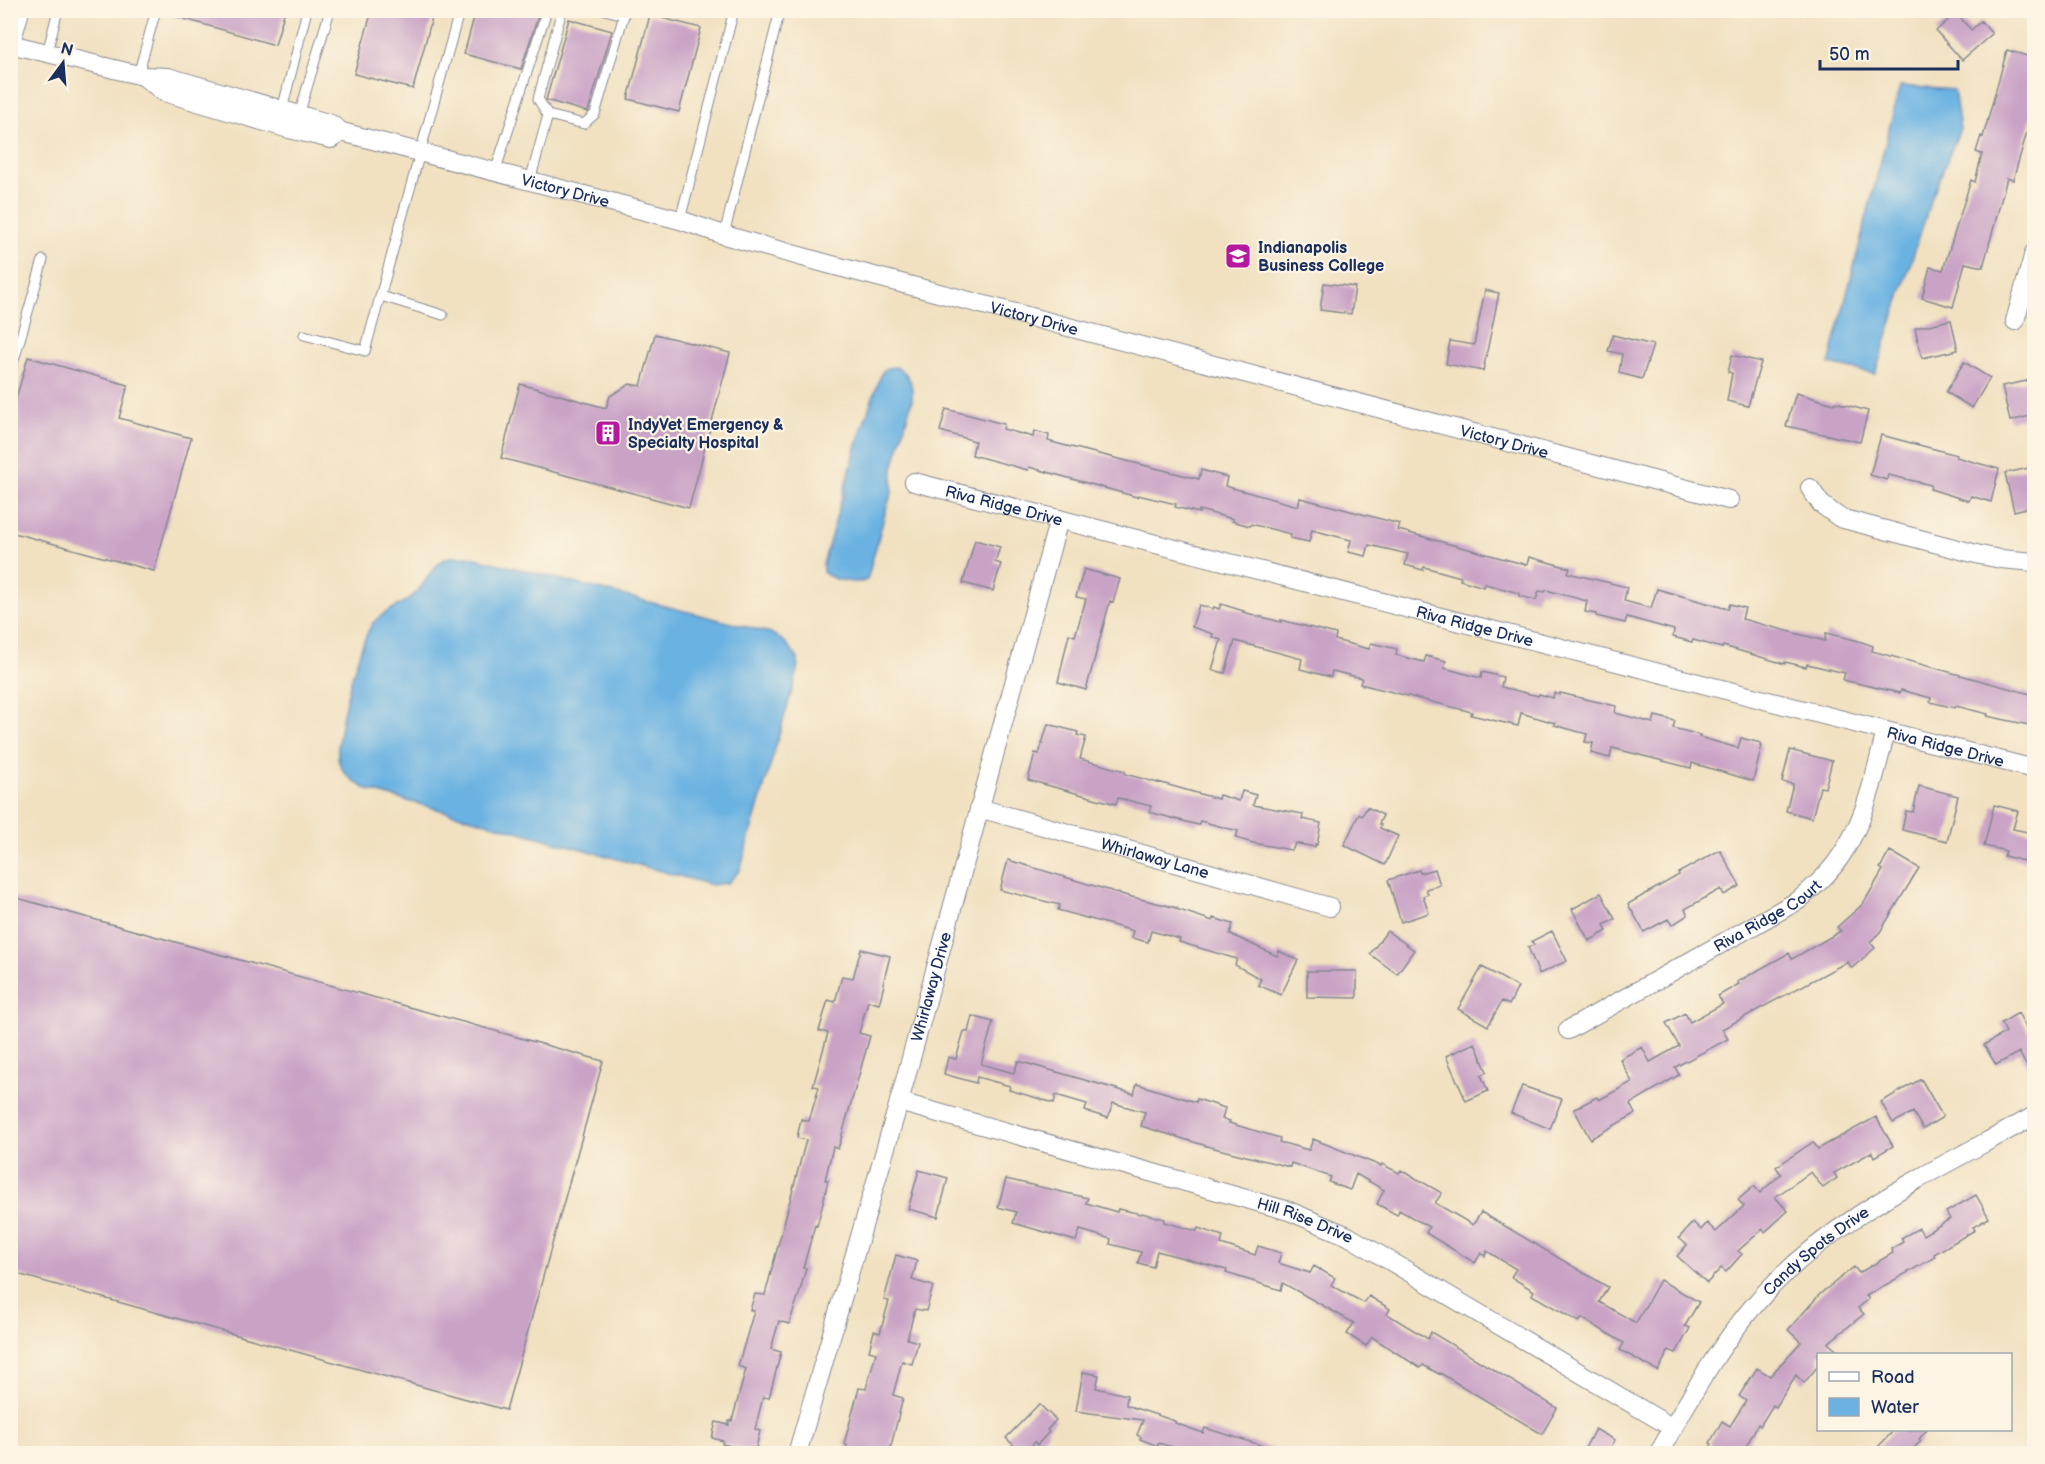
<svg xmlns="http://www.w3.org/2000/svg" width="2045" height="1464" font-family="'Balsamiq Sans',sans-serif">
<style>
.water{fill:#6bb2e2;stroke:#4370a0;stroke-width:1.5}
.building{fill:#c9a3c6}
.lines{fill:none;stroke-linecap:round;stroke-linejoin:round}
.service-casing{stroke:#868890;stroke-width:11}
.minor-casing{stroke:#868890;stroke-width:20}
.service{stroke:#fff;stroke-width:9}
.minor{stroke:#fff;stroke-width:18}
.labels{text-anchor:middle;stroke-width:4.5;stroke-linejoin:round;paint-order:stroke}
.street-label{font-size:16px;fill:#1b2f5e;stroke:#fcf5e5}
.poi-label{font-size:16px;font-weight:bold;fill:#1b2f5e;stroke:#fcf5e5;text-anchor:start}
</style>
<rect width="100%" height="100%" fill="#fcf5e5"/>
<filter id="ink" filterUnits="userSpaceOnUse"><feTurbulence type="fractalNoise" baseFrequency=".0167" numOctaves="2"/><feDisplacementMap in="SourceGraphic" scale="12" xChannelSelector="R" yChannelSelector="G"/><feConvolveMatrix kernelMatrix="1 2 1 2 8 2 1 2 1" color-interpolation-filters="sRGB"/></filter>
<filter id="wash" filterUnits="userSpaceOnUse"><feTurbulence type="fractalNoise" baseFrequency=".008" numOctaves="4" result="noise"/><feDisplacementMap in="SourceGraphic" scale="24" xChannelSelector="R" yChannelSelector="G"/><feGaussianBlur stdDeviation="1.35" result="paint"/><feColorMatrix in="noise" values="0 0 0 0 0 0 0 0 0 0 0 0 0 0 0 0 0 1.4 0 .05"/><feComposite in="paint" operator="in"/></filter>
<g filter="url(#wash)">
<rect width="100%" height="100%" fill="#f1e1c1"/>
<path class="water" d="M1900 86 1954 90 1960 129 1932 197 1875 374 1829 364Z
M896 367C910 373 913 385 912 400L893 469 892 493 887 506 867 580C857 585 831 580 823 572V564L861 431 882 372 887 368Z
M468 556 771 633 786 643 798 659 797 673 740 870 728 883 711 885 368 790C357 783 343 776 339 762 332 742 360 637 374 622 385 610 404 605 416 593 426 583 435 560 450 557 456 556 462 557 468 556Z"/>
<g id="blocks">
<path class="building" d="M171 10H285L275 45 171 15Z
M372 10H434L413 89 354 74Z
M476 10H540L521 69 464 54Z
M1956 13 1971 30 1981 21 1992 34 1962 60 1936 31Z
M650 15 701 28 679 112 628 99Z
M569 19 612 31 588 112 546 100Z
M2007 50 2034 58V108L2013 180 2007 178 1983 267 1965 263 1953 307 1922 298 1930 267 1943 270 1971 180 1975 182 1982 154 1976 152 1981 136 1983 137Z
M1324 283 1355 287 1351 314 1320 310Z
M1485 290 1499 293 1483 371 1446 364 1450 341 1474 345Z
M1951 320 1958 350 1922 358 1915 328Z
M655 334 730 353 689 508 501 458 520 384 606 408 610 396 630 384 641 386Z
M1613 335 1653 345 1642 379 1619 373 1622 354 1608 351Z
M1732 355 1761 362 1748 406 1727 401 1732 373 1728 372Z
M28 357 128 385 119 418 191 438 154 571 10 532V419Z
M1964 362 1990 378 1972 408 1946 392Z
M2032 380 2034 389V415L2010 421 2002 386Z
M1796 393 1834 404 1835 402 1868 411 1860 442 1786 426Z
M946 409 1004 424 1003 429 1033 437 1034 431 1049 435 1048 441 1059 444 1199 479 1201 470 1227 477 1225 486 1298 506 1300 498 1343 509 1400 524 1398 530 1527 565 1529 557 1570 568 1568 573 1627 587 1624 601 1651 608 1657 589 1728 609 1730 604 1745 608 1742 619 1825 641 1826 633 1859 641 1873 646 1872 651 2034 695V726L1987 716 1988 714 1956 706 1955 708 1930 702 1931 698 1901 690 1900 693 1843 680 1845 673 1807 664 1806 667 1785 662V664L1723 646 1722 648 1693 640 1692 642 1673 637 1674 630 1627 617 1625 623 1596 616V614L1585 612 1587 601 1546 590 1545 592 1539 591 1536 600 1519 596V593L1485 584 1484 587 1460 580 1461 577 1424 567 1423 570 1405 565 1408 554 1369 545 1366 556 1348 552 1351 540 1312 530 1309 542 1290 538 1291 534 1251 524 1250 526 1232 521 1233 519 1199 510V513L1175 507 1176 504 1138 495 1137 497 1029 467 1028 470 972 455 975 441 940 431Z
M1881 435 1957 455 1956 457 1999 469 1991 502 1971 496 1969 501 1930 489 1931 485 1888 475 1887 480 1870 475Z
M2034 467V506L2014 511 2005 473Z
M975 540 1000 547 995 562 1001 564 993 591 963 583Z
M1084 569 1120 579 1113 602 1110 601 1086 690 1058 682 1069 634 1075 636 1086 599 1076 597Z
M1221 604 1244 611 1243 612 1281 622V620L1336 634 1335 640 1369 649 1371 643 1397 649 1396 655 1424 662 1426 656 1446 661 1444 668 1481 678 1482 672 1503 677 1501 687 1538 696 1539 694 1553 698 1554 693 1560 695V693L1616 706 1615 713 1653 723 1655 716 1675 721 1673 728 1700 735 1699 737 1738 748 1741 738 1761 743 1760 746H1762L1753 781 1692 763 1691 768 1612 748 1610 758 1591 753 1593 743 1585 742 1587 734 1554 725 1555 723 1521 713 1518 726 1471 715 1472 712 1360 684 1362 678 1332 671 1331 677 1300 669 1302 659 1235 641 1225 673 1212 670 1221 640 1212 637 1213 634 1192 627 1199 605 1213 609 1214 607 1219 609Z
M1048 724 1078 732 1077 735 1086 737 1080 759 1125 771V774L1158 783V782L1218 799 1219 795 1239 801 1242 791 1256 795 1253 805 1303 814 1302 819 1321 823 1317 845 1315 844V847L1295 843 1293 849 1291 850 1253 843 1236 838 1238 831 1200 821 1198 825 1149 812 1151 806 1118 798 1116 804 1028 780 1035 753 1039 754Z
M1790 750 1832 761 1825 788 1820 787 1812 818 1786 811 1793 784 1782 782Z
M1919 786 1958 796 1947 841 1902 830 1906 811 1913 812Z
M1994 805 2018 811 2013 829 2032 833 2024 861 2004 856 2006 851 1984 846Z
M1367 807 1383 815 1379 824 1381 825 1380 828 1398 836 1385 865 1344 845 1359 814 1362 816Z
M1720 850 1740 886 1724 895 1721 889 1685 909 1688 915 1672 925 1668 919 1644 932 1628 904 1679 875 1678 873Z
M1890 851 1919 868 1880 932 1870 942 1875 948 1852 968 1847 962 1722 1029 1728 1039 1675 1067 1679 1075 1630 1104 1635 1114 1590 1139 1574 1109 1597 1097 1599 1100 1632 1082 1620 1059 1642 1047 1650 1062 1679 1046 1666 1023 1685 1013 1690 1022 1723 1004 1718 996 1739 984 1737 982 1789 953 1792 959 1841 931 1837 927 1863 904 1883 870 1880 868Z
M1008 860 1128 896 1177 908 1176 909 1213 921V918L1233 924 1230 934 1277 956 1279 951 1298 960 1281 995 1258 985 1261 979 1235 965 1237 959 1179 942 1180 939 1151 931 1148 942 1131 938 1133 931 1058 910 1060 905 1000 890Z
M1435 869 1440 885 1426 889 1428 894 1423 896 1429 913 1401 922 1388 880 1419 870 1420 873Z
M1601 893 1615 919 1604 925 1607 931 1589 941 1572 909Z
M10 896 603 1061 506 1410 10 1272Z
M1387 931 1414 950 1397 974 1370 954Z
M1552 931 1567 961 1539 974 1528 947 1534 945 1532 941Z
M861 949 890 956 883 984 884 985 879 1004 868 1001 859 1033 870 1036 838 1149 833 1147 825 1180H828L822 1207 817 1226 815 1225 803 1268H806L800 1291 789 1324 779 1321 771 1349 781 1352 769 1398 763 1397 755 1429 760 1431 755 1452 722 1444 723 1441 712 1438 716 1422 729 1425V1421H732L746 1369 738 1366 754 1311 750 1310 755 1294 765 1295 806 1140 797 1138 801 1119 809 1121 819 1087 813 1086 828 1033 819 1031 828 1000 835 1002 842 976 853 978Z
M1482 967 1518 987 1509 1005 1502 1001 1488 1026 1458 1009Z
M1307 971H1357V998L1307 997Z
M2018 1013 2034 1042V1080L2019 1052 1996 1065 1984 1045 2006 1032 2001 1023Z
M972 1016 993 1022 981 1064 1014 1073 1018 1061 1134 1094 1137 1084 1196 1102 1197 1099 1225 1108 1222 1119 1230 1121 1229 1123 1280 1138 1279 1142 1309 1150 1313 1139 1381 1166 1382 1164 1399 1173 1401 1170 1442 1193 1435 1203 1473 1225 1481 1212 1608 1287 1599 1302 1636 1323 1660 1280 1699 1302 1685 1326 1690 1328 1676 1353 1669 1350 1658 1371 1620 1350 1624 1343 1582 1318 1579 1322 1532 1295 1534 1291 1511 1277 1516 1269 1487 1251 1485 1256 1481 1253 1475 1263 1426 1233 1429 1227 1399 1210 1397 1215 1377 1204 1384 1190 1356 1174 1350 1190 1329 1182 1331 1177 1291 1163 1290 1167 1210 1147 1141 1126 1145 1112 1113 1103 1108 1118 1085 1111 1087 1104 1056 1095 1054 1103 1009 1090 1010 1086 977 1077 976 1083 944 1074 948 1057 956 1059 964 1031 968 1032Z
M1475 1043 1487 1072 1481 1075 1488 1091 1466 1101 1446 1056Z
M1921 1079 1943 1117 1923 1129 1913 1112 1893 1123 1881 1102Z
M1522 1086 1562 1099 1550 1129 1511 1113Z
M1876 1117 1893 1146 1874 1157 1872 1152 1834 1173 1837 1178 1823 1188 1811 1172 1775 1197 1788 1211 1765 1232 1763 1229 1738 1251 1742 1254 1726 1272 1721 1268 1707 1283 1677 1256 1687 1245 1679 1238 1693 1222 1701 1230 1707 1223 1716 1232 1744 1206 1738 1200 1754 1186 1760 1193 1781 1174 1776 1167 1813 1142 1818 1149Z
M919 1170 948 1178 938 1217 908 1209Z
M1006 1179 1088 1198 1086 1203 1117 1212 1118 1209 1141 1214 1142 1213 1165 1219 1164 1222 1197 1231 1198 1228 1223 1236 1221 1244 1255 1255 1258 1246 1281 1253 1278 1263 1310 1273 1314 1266 1335 1278 1331 1285 1364 1303 1369 1296 1390 1309 1387 1314 1428 1339 1431 1332 1557 1408 1542 1434 1440 1373 1439 1374 1423 1365 1420 1368 1372 1337 1366 1346 1347 1334 1354 1323 1283 1283 1281 1290 1226 1273 1227 1270 1157 1251 1153 1267 1138 1263 1141 1252 1110 1244 1111 1239 1080 1230 1076 1241 1013 1223 1016 1212 998 1207Z
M1976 1195 1989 1218 1973 1227 1975 1230 1934 1254 1935 1257 1866 1296 1869 1299 1858 1308 1864 1314 1828 1343 1841 1354H1818V1366L1804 1383 1796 1375 1776 1407 1773 1405 1760 1426 1758 1424 1742 1454H1707L1712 1444 1710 1443 1722 1421 1730 1426 1746 1401 1739 1396 1757 1368 1770 1376 1801 1342 1788 1330 1820 1294 1854 1267 1859 1273 1893 1253 1891 1249 1903 1242 1901 1238 1919 1228 1923 1235 1950 1219 1946 1212Z
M896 1255 917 1261 912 1280 933 1286 926 1311 915 1309 907 1339 918 1342 912 1364 902 1361 893 1395 903 1398 889 1454H845L847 1445 844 1444 859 1388 866 1389 876 1353 869 1351 874 1331 880 1333 889 1301 884 1300Z
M1083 1372 1099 1375 1096 1388 1127 1395 1126 1405 1175 1421V1423L1203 1433 1205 1428 1277 1450V1454H1199L1158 1443V1446L1140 1439 1141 1437 1137 1435 1143 1420 1076 1411Z
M1039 1404 1056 1420 1047 1430 1049 1432 1037 1445 1035 1442 1023 1454 1006 1438Z
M1595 1429 1615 1440 1607 1454H1582Z
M1894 1430H1927L1919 1439 1921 1441 1908 1454H1886L1878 1447Z"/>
</g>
</g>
<g filter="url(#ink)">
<use href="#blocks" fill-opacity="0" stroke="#868890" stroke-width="1.5"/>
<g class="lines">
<defs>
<path id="service" d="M562 10 538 99 548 115 584 124 595 114 624 15 605 10
M15 45 25 10
M47 53 58 10
M138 75 156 10
M282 110 307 10
M299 115 330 10
M495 172 547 10
M530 181 548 115
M680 220 734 10
M724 235 780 10
M381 296 443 315
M304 335 365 351 458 16 455 10
M10 374 43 260"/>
<g id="minor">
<path id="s1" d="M10 44 143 76 168 77 331 124 342 132 680 220 724 235 828 264 1729 500"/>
<path d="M143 76 164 92 289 129 331 139 342 132"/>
<path d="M2015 321 2034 253"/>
<path id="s2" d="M914 482 2034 769"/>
<path d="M1810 488 1821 504 1840 518 1980 555 2001 559 2034 562"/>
<path id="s3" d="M979 808 1330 907"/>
<path id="s4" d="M1568 1030 1799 900C1807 893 1815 886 1823 878 1862 838 1873 783 1886 731"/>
<path id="s5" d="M899 1102 1289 1211 1348 1236 1673 1428"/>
<path id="s6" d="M797 1454 899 1102 1059 519"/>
<path id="s7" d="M1658 1454C1687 1404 1714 1353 1751 1309 1826 1219 1935 1171 2034 1116"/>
</g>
</defs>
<use href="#service" class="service-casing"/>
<use href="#minor" class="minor-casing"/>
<use href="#service" class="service"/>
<use href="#minor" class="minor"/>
</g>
</g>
<defs>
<symbol id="school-square" viewBox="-11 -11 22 22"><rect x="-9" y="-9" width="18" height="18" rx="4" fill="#b5179e" stroke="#fcf5e5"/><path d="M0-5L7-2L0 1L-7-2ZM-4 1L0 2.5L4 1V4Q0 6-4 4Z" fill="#fff"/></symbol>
<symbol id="building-square" viewBox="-11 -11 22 22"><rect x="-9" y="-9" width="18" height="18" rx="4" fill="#b5179e" stroke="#fcf5e5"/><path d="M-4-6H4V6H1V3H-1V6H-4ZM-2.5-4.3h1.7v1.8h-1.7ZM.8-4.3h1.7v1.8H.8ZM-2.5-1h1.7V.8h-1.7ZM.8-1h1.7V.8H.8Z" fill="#fff"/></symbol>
</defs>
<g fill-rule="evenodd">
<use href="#school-square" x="1223" y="241" width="30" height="30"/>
<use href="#building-square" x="593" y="418" width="30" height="30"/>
</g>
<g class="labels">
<g class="street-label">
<text dy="6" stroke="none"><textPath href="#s1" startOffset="576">Victory Drive</textPath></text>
<text dy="6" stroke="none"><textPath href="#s1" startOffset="1062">Victory Drive</textPath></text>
<text dy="6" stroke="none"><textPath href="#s1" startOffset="1548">Victory Drive</textPath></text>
<text dy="6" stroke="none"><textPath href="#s2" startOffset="93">Riva Ridge Drive</textPath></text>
<text dy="6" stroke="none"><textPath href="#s2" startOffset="579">Riva Ridge Drive</textPath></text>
<text dy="6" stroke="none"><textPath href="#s2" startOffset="1065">Riva Ridge Drive</textPath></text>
<text dy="6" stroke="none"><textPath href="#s3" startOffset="183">Whirlaway Lane</textPath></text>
<text dy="6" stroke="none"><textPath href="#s4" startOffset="230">Riva Ridge Court</textPath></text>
<text dy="6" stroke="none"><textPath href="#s6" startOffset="486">Whirlaway Drive</textPath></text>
<text dy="6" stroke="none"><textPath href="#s5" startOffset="423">Hill Rise Drive</textPath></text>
<text dy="6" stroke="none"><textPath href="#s7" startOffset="260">Candy Spots Drive</textPath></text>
</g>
<g class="poi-label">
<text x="1258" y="253">Indianapolis<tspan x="1258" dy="18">Business College</tspan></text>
<text x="628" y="430">IndyVet Emergency &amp;<tspan x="628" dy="18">Specialty Hospital</tspan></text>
</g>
</g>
<rect width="2045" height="1464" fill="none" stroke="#fcf5e5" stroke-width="36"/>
<rect x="1817" y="1353" width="195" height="78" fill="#fcf5e5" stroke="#a2a6af" stroke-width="1.5"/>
<rect x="1829" y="1372" width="30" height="9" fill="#ffffff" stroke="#a2a6af" stroke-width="1.5"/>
<text x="1871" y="1383" font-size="18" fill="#1b2f5e">Road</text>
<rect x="1829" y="1398" width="30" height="18" fill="#6bb2e2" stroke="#a2a6af" stroke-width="1.5"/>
<text x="1871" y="1413" font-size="18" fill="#1b2f5e">Water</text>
<g transform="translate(63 63) rotate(16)" stroke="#fcf5e5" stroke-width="4.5" paint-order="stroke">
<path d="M0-4.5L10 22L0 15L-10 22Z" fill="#1b2f5e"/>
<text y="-9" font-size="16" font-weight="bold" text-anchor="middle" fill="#1b2f5e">N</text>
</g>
<path d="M1820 60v9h138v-9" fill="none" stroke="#1b2f5e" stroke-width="3"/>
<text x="1829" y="60" font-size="18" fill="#1b2f5e" stroke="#fcf5e5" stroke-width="4.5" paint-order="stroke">50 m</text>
</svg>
